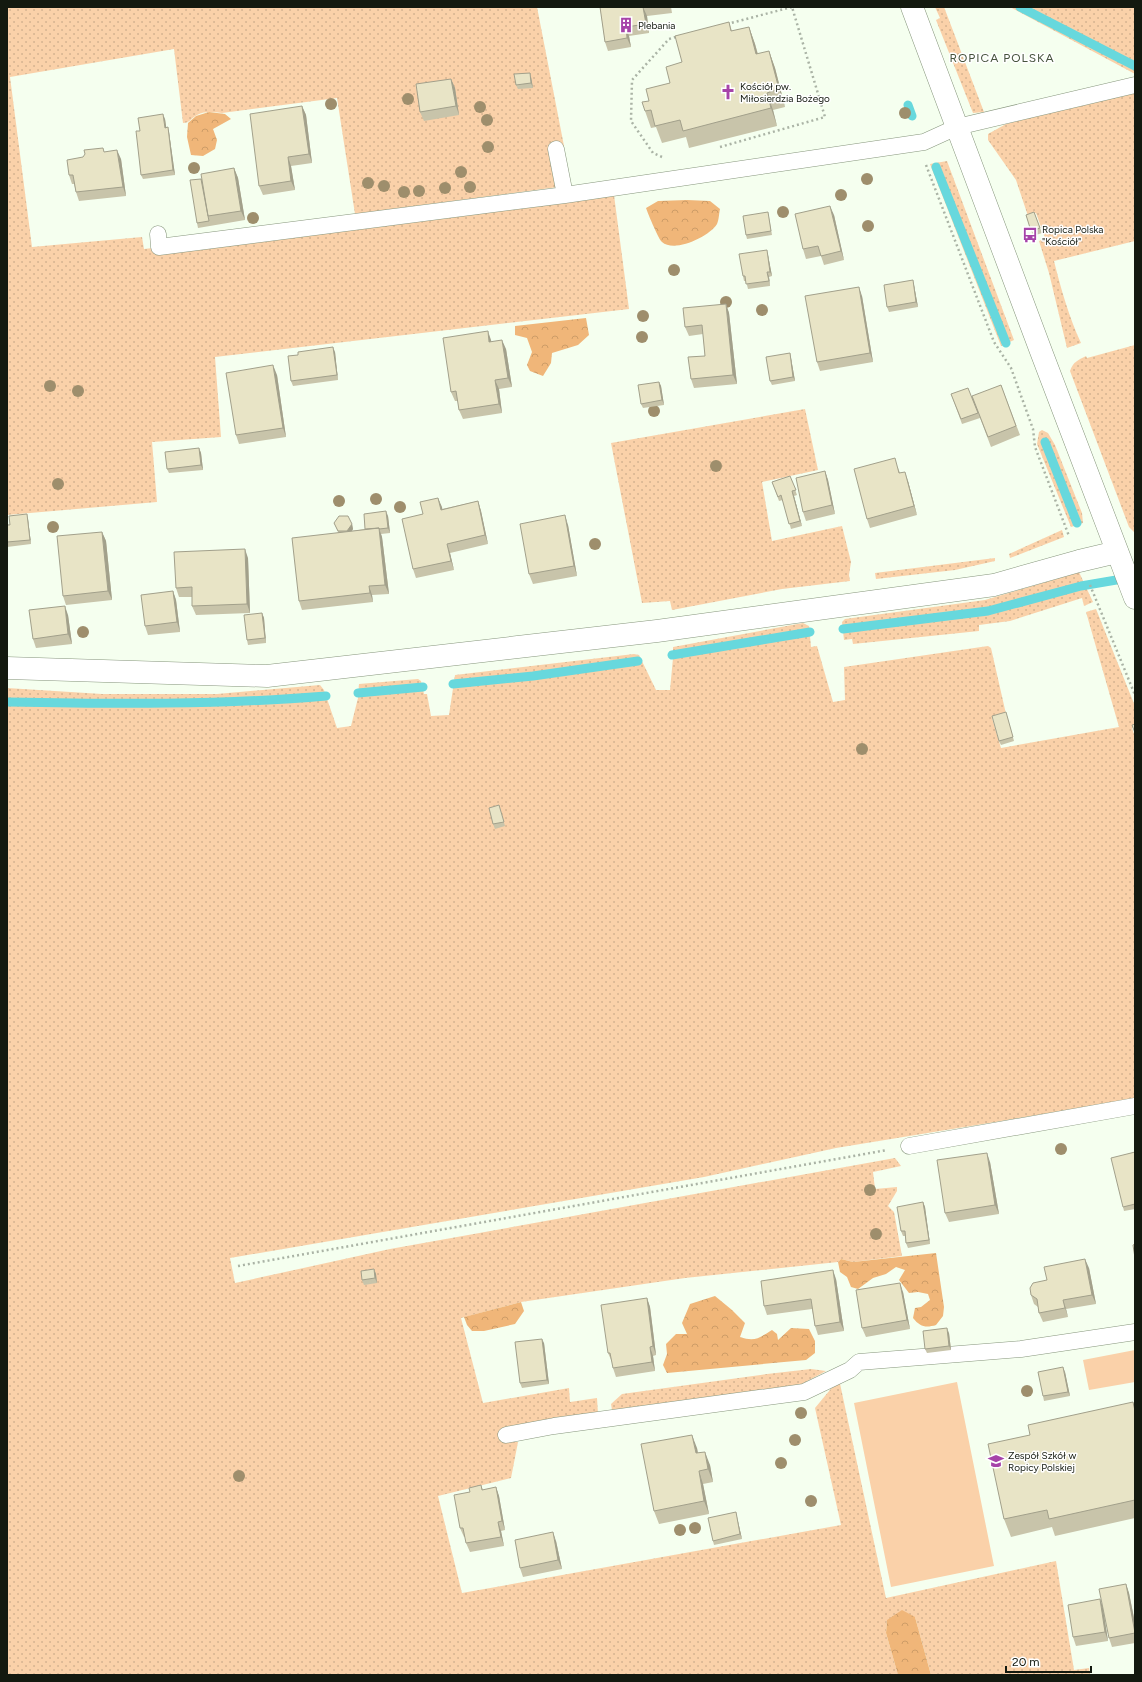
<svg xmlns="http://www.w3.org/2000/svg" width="1142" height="1682" font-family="Figtree,sans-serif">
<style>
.grass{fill:url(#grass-dots)}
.forest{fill:url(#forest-crowns)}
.park{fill:#fad1a9}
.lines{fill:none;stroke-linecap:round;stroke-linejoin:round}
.stream{stroke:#67d8dd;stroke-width:9}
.lane-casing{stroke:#87967d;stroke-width:17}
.street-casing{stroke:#87967d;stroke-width:23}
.primary-casing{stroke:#87967d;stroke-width:23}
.path{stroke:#aab3a5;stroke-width:2.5;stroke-dasharray:2 3;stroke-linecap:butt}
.lane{stroke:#fff;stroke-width:16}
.street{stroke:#fff;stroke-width:22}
.primary{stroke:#fff;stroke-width:22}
.tree{fill:#9e8e6c}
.wall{fill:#c8c4aa}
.shaded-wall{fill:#a2a08b}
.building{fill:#e8e4c6;stroke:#a2a08b}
.labels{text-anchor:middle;stroke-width:3;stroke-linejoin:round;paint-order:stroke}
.poi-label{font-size:10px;fill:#13190f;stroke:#fff;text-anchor:start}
.quarter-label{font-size:12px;letter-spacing:1px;fill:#46533d;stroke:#fff}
</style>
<defs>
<pattern id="grass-dots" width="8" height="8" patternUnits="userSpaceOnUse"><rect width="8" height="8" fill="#fad1a9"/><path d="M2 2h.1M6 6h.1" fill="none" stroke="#d5b390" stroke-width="1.8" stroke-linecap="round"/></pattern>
<pattern id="forest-crowns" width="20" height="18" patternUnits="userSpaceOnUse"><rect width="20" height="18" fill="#f0b679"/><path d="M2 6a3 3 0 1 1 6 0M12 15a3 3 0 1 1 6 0" fill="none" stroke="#cd9c67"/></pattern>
</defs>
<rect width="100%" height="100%" fill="#f5ffef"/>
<path class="grass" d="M7 7H537L564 146 550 149 558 187 355 214 337 98 222 113C213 112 205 111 197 115 191 118 190 123 183 123L174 49 10 77 32 247 142 237 144 249 614 195 629 309 215 357 221 437 152 442 157 502 7 515Z
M935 7H944L984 112 973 113 936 20 940 18Z
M1010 7H1135V74Z
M1135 88V241L1054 261C1061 289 1069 317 1081 343L1067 348 1049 273 1039 241 1045 238 1036 213 1028 216 1016 180 988 140V134L1006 124Z
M947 161 1014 340 1001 346 930 164Z
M1135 345V533L1129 527 1070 371C1073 362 1078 360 1086 356L1087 358Z
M805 409 818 470 762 482 772 541 842 526 851 562 849 575 850 581 782 589 672 610 670 601 642 603 611 443Z
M1042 430 1048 433 1055 445 1082 513 1083 523 1071 527 1037 444 1039 432Z
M1062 530 1064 537 1010 558 1009 554Z
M995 558V561L955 570 876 579 875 573Z
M1078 570 1093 602 1084 606 1082 598 1010 621 979 625V631L853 644 852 639 844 640 842 622 845 619 985 600 1056 579Z
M1096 609 1135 706V727L1132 728 1135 737V1099L836 1148 704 1177 230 1258 235 1283 390 1249 895 1158 901 1166 873 1172 875 1189 897 1187V1191L888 1206 894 1212 902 1256 853 1262 841 1259 838 1262 685 1278 521 1302 461 1318 483 1403 569 1388 570 1402 597 1398 598 1414 501 1429 502 1442H518L511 1478 438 1496 462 1593 841 1525 815 1408 839 1379 886 1598 1056 1561 1074 1670 1089 1668 1090 1675H931L915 1617 887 1620 886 1633 898 1675H7V688L102 694H217L320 685 324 690 337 728 351 726 358 698 359 684 418 679 421 681 424 694H427L431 716 449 715 455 675 634 654 639 655 656 690H670L673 658V647L803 623 809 626 811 647 817 646 833 702 845 700 844 667 988 646 991 648 1006 714 992 718 1001 748 1119 727 1086 612Z
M811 1369 826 1371 800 1385 612 1410 611 1404 622 1394 767 1374Z"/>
<path class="forest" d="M209 112 225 114 231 119 213 129 217 140 215 149 203 156 191 155 187 137 188 123 196 116Z
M687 200 710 201 720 209C719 213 719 220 717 224 709 237 674 253 662 242 659 240 648 214 646 208L658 201Z
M586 318 589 335 578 345 552 353 551 363 543 376 530 371 527 365 532 352 527 338 515 335V326Z
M936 1253 944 1307 943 1316 936 1325C926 1328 920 1327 913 1318L915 1308 921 1307 930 1300 928 1294 918 1292 909 1293 899 1280 905 1270 896 1267 886 1274 873 1278 858 1289 851 1287 847 1277 840 1272 838 1262 841 1259 853 1262Z
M715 1296 732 1310 745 1323 740 1337C755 1342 759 1338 772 1330L777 1334 778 1340 791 1328 809 1329 815 1341V1353L806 1360 667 1373 663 1365 667 1354 666 1344 676 1334H687L682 1323 690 1304Z
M521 1302 524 1311 515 1324 484 1331H472L467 1325 464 1317Z
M902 1610 915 1617 931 1675H898L886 1633 887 1620Z"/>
<path class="park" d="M1135 1350V1382L1089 1390 1083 1360Z
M957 1382 994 1566 891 1587 854 1403Z"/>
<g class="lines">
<path class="stream" d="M1020 7 1135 66
M908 105 912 116
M936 167 1006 343
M1045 442 1077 523
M843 629 988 611 1081 586 1128 578
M672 655 810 632
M453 684 533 676 638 661
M358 693 423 687
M7 702C113 704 220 705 326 696"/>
<defs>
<path id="lane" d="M556 149 565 195
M158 234 159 247 565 195 924 142 957 127 1135 85
M909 1146 1135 1106
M506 1435 554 1426 804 1392 850 1370 859 1362 1021 1349 1135 1332"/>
<path id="street" d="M7 668 267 676 657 631 994 585 1079 561 1117 552"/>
<path id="primary" d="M912 7 1042 354 1135 598"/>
</defs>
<use href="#lane" class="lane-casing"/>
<use href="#street" class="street-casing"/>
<use href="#primary" class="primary-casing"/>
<path class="path" d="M727 24 792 7
M720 147 825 117 792 7
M662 157 653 153 631 121 632 80 669 39 679 36
M926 165 994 342 1011 368 1033 429 1035 447 1069 536
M1090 585 1135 695
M238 1266 887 1150"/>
<use href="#lane" class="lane"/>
<use href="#street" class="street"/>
<use href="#primary" class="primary"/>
</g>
<g class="tree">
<circle cx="408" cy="99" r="6"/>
<circle cx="331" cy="104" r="6"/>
<circle cx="480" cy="107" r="6"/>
<circle cx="905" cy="113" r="6"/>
<circle cx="487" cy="120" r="6"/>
<circle cx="488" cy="147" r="6"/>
<circle cx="194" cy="168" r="6"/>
<circle cx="461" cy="172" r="6"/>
<circle cx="867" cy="179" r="6"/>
<circle cx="368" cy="183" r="6"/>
<circle cx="384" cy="186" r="6"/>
<circle cx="470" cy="187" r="6"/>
<circle cx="445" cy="188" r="6"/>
<circle cx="419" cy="191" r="6"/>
<circle cx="404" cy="192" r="6"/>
<circle cx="841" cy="195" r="6"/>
<circle cx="783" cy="212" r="6"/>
<circle cx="253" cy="218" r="6"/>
<circle cx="868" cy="226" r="6"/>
<circle cx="674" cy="270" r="6"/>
<circle cx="726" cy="302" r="6"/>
<circle cx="762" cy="310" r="6"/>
<circle cx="643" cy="316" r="6"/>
<circle cx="642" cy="337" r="6"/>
<circle cx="50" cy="386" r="6"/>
<circle cx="78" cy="391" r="6"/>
<circle cx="654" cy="411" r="6"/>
<circle cx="716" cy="466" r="6"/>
<circle cx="58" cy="484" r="6"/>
<circle cx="376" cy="499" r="6"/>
<circle cx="339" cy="501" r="6"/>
<circle cx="400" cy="507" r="6"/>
<circle cx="53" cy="527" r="6"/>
<circle cx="595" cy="544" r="6"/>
<circle cx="83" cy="632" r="6"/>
<circle cx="862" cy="749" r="6"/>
<circle cx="1061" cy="1149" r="6"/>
<circle cx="870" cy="1190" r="6"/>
<circle cx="876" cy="1234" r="6"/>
<circle cx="1027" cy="1391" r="6"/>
<circle cx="801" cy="1413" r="6"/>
<circle cx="795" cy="1440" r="6"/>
<circle cx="781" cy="1463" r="6"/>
<circle cx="239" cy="1476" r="6"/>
<circle cx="811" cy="1501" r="6"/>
<circle cx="695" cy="1528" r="6"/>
<circle cx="680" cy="1530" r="6"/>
</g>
<path class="wall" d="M600 7H671L672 13 647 16 649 33 629 36 631 47 608 51 605 42Z
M729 22 732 31 749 27 755 44 758 54 769 51 775 68 785 107 773 110 777 126 689 148 686 137 662 143 656 127 651 128 645 111 649 101 670 83 682 62Z
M531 77 533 88 518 89 516 85Z
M451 79 455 88 459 115 424 121 420 112Z
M302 106 306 115 312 163 291 166 295 190 263 195 259 186Z
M165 119 166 127 169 132 175 175 143 179 141 175 140 131Z
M104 152 121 159 126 196 79 201 76 192 74 184H72L69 175 83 157Z
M234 168 238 178 245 220 198 228 197 223 201 179Z
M1034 212 1042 233 1033 236 1026 215Z
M834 215 844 260 824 265 821 256 806 259 803 249Z
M769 217 772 235 747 239 746 235Z
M768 255 772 276 769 277 770 286 748 289 746 281H744L743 276Z
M914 285 918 307 889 312 887 307Z
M862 296 873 362 820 371 817 362Z
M726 304 729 313 737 384 694 388 691 379 705 356 703 334 689 336 685 327Z
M491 340V342L506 349 512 387 499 389 502 413 463 419 459 410 458 401H455L451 392Z
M335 352 338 380 293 386 291 381Z
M790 353 791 358 795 381 772 385 770 381Z
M277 375 286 437 239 444 236 435Z
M659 382 661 386 664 405 643 408 641 404Z
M1001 385 1020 435 991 447 980 418 962 424 951 394 972 398Z
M199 448 201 453 203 470 169 473 167 469Z
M898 468 900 473 908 481 917 515 870 528 867 519Z
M825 471 828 480 835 514 806 521 803 512Z
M790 476 797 495 794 496 802 526 791 529 783 500 779 501 772 482Z
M438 498 442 509 478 501 481 511 488 544 450 553 454 570 416 578 413 569 423 514Z
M388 516 390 533 381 534 382 537 389 594 372 595 373 602 302 610 299 601 338 532 334 523 352 524 353 529 352 531 365 529Z
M28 519 31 544 7 547V525Z
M568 525 577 576 533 584 529 574Z
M102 532 106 541 112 600 66 605 63 596Z
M248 558 250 613 196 615 192 606V597H179L176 588Z
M173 591 176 600 180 632 148 635 145 626Z
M262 613 264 618 266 643 248 645 247 640Z
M68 615 72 644 36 648 33 639Z
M1007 716 1014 741 1001 745 999 741Z
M499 805 505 826 495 829 493 824Z
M1135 1152V1209L1124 1211 1123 1207Z
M990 1162 999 1214 949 1222 945 1213Z
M923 1202 925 1207 930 1244 908 1248 906 1243 905 1236H903L901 1231Z
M1089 1268 1096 1304 1066 1309 1068 1317 1043 1322 1039 1313 1038 1307 1034 1304 1031 1295 1047 1280Z
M374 1269 376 1274 377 1283 364 1285 362 1280Z
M836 1279 844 1331 818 1335 815 1326 812 1309 767 1315 764 1306Z
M903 1292 910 1329 866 1337 862 1328Z
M647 1298 650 1307 656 1355 653 1356 655 1371 616 1377 613 1368 612 1362 608 1353Z
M949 1333 951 1350 927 1353 925 1349Z
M544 1343 549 1384 522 1388 520 1383Z
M1065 1372 1070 1396 1044 1401 1043 1396Z
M1133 1402 1135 1407V1518L1055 1536 1052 1527 1011 1537 1004 1519 1030 1435Z
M697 1448 698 1453 710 1465 713 1482 703 1484 709 1514 659 1524 654 1511Z
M481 1485 483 1490 496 1487 499 1496 505 1530 501 1531 504 1546 470 1552 466 1543 465 1537H464L460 1528 470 1492Z
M736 1512 737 1517 742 1539 714 1545 713 1541Z
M556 1541 562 1569 523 1577 520 1568Z
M1126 1584 1129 1593 1135 1623V1643L1112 1647 1109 1638Z
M1100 1599 1103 1608 1108 1641 1076 1646 1073 1637Z"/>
<path class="shaded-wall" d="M643 7 647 16 649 33 646 24Z
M626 27 629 36 631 47 627 38Z
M749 27 755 44 762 71 756 54Z
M769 51 775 68 785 107 779 89Z
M530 73 531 77 533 88 531 83Z
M451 79 455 88 459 115 456 106Z
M767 93 773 110 777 126 771 108Z
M302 106 306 115 312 163 309 154Z
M163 114 165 119 167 132 165 128Z
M168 127 169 132 175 175 173 170Z
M117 150 121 159 126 196 123 187Z
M288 157 291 166 295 190 291 181Z
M234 168 238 178 245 220 241 211Z
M830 206 834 215 844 260 841 251Z
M767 250 768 255 772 276 770 272Z
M767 272 769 277 770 286 769 281Z
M913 280 914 285 918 307 916 302Z
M859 287 862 296 873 362 870 353Z
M726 304 729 313 737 384 733 375Z
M488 331 491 340 493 351 489 342Z
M502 340 506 349 512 387 508 378Z
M333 347 335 352 338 380 337 375Z
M790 353 791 358 795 381 793 377Z
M273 365 277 375 286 437 283 428Z
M495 380 499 389 502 413 499 404Z
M659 382 661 386 664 405 662 400Z
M199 448 201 453 203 470 201 465Z
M825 471 828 480 835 514 832 505Z
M905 472 908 481 917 515 914 506Z
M792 491 794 496 802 526 800 521Z
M438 498 442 507 444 519 441 510Z
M478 501 481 511 488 544 485 535Z
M386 511 388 516 390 533 388 528Z
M27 514 28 519 31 544 30 540Z
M565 515 568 525 577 576 574 566Z
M352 524 353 529 349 536 347 531Z
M379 528 382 537 389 594 385 585Z
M102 532 106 541 112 600 108 591Z
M447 544 450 553 454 570 451 561Z
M245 549 248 558 250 613 247 604Z
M369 586 372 595 373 602 370 593Z
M173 591 176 600 180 632 177 622Z
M65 606 68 615 72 644 68 634Z
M262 613 264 618 266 643 265 638Z
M987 1153 990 1162 999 1214 995 1205Z
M923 1202 925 1207 930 1244 929 1240Z
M1085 1259 1089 1268 1096 1304 1092 1295Z
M374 1269 376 1274 377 1283 375 1278Z
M833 1270 836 1279 844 1331 840 1322Z
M900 1283 903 1292 910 1329 907 1320Z
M647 1298 650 1307 656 1355 653 1346Z
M1063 1300 1066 1309 1068 1317 1065 1308Z
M947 1328 949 1333 951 1350 949 1346Z
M542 1339 544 1343 549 1384 547 1380Z
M650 1347 653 1356 655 1371 652 1362Z
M1063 1367 1065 1372 1070 1396 1068 1392Z
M692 1435 697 1448 700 1467 696 1453Z
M705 1452 710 1465 713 1482 708 1469Z
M699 1471 703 1484 709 1514 704 1501Z
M496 1487 499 1496 505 1530 502 1521Z
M736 1512 737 1517 742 1539 740 1534Z
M498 1522 501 1531 504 1546 501 1537Z
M553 1532 556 1541 562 1569 558 1560Z
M1126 1584 1129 1593 1135 1623V1632Z
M1100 1599 1103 1608 1108 1641 1105 1632Z"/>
<path class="building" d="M600 7H645H643L646 24 626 27 627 38 605 42Z
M729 22 731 31 749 27 756 54 769 51 779 89 767 93 771 108 683 131 680 120 655 126 651 110 645 111 642 102 649 101 646 89 670 83 666 67 682 62 675 36Z
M530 73 531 83 516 85 514 74Z
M451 79 456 106 420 112 416 84Z
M302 106 309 154 288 157 291 181 259 186 250 114Z
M163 114 165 128 168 127 173 170 141 175 136 131H140L138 118Z
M103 148 104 152 117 150 123 187 76 192 73 175H69L67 160 83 157 85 154 84 150Z
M234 168 241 211 208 216 201 174Z
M201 179 208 216 209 221 197 223 190 180Z
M830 206 841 251 821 256 818 246 803 249 795 214Z
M768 212 771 231 746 235 743 216Z
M1034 212 1040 228 1031 231 1026 215Z
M767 250 770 272H767L769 281 746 284 745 276H743L739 254Z
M913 280 916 302 887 307 884 285Z
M859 287 870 353 817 362 805 296Z
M726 304 733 375 691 379 688 357 705 356 702 325 685 327 683 308Z
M488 331 489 342 502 340 508 378 495 380 499 404 459 410 456 391 451 392 443 338Z
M333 347 337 375 291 381 288 356 298 355V352Z
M790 353 793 377 770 381 766 357Z
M273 365 283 428 236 435 226 373Z
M659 382 662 400 641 404 638 385Z
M1001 385 1016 426 988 437 972 396Z
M968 388 978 413 961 419 951 394Z
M199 448 201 465 167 469 165 452Z
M895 458 899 473 905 472 914 506 867 519 854 469Z
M825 471 832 505 803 512 796 478Z
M790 476 796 490 792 491 800 521 789 524 781 495 778 497 772 482Z
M438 498 441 510 478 501 485 535 447 544 451 561 413 569 402 519 423 514 420 502Z
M386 511 388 528 379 529V528L365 529 364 514Z
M27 514 30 540 7 542V525H10L9 516Z
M565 515 574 566 529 574 520 524Z
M339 516H348L352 524 347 531H338L334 523Z
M379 528 385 585 369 586 370 593 299 601 292 538Z
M102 532 108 591 63 596 57 536Z
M245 549 247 604 192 606V587L176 588 174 552Z
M173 591 177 622 145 626 141 595Z
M65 606 68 634 33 639 29 610Z
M262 613 265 638 247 640 244 615Z
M1006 712 1013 737 999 741 992 716Z
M1135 724V733L1132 725Z
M499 805 504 822 493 824 489 808Z
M1135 1152V1204L1123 1207 1111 1158Z
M987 1153 995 1205 945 1213 937 1160Z
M923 1202 929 1240 906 1243 905 1231H901L897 1207Z
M1135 1244V1258L1133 1245Z
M1085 1259 1092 1295 1063 1300 1065 1308 1039 1313 1037 1299 1031 1295 1030 1288 1033 1283 1047 1280 1044 1267Z
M374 1269 375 1278 362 1280 361 1271Z
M833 1270 840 1322 815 1326 811 1299 764 1306 761 1281Z
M900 1283 907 1320 862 1328 856 1290Z
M647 1298 653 1346 650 1347 652 1362 613 1368 610 1353H608L601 1305Z
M947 1328 949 1346 925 1349 923 1331Z
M542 1339 547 1380 520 1383 515 1342Z
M1063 1367 1068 1392 1043 1396 1038 1372Z
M1133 1402 1135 1411V1500L1049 1519 1047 1510 1004 1519 988 1444 1030 1435 1028 1425Z
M692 1435 696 1453 705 1452 708 1469 699 1471 704 1501 654 1511 641 1444Z
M481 1485 482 1490 496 1487 502 1521 498 1522 501 1537 466 1543 463 1528H460L454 1495 470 1492 469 1488Z
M736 1512 740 1534 713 1541 708 1518Z
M553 1532 558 1560 520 1568 515 1540Z
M1126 1584 1135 1633 1109 1638 1099 1589Z
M1100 1599 1105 1632 1073 1637 1068 1605Z"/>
<defs>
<symbol id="building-bare" viewBox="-9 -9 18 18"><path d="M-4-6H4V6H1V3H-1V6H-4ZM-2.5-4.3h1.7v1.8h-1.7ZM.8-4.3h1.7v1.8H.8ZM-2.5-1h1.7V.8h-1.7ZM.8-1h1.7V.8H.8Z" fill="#a643a9" stroke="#fff" stroke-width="2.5" paint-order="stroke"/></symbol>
<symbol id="church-bare" viewBox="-9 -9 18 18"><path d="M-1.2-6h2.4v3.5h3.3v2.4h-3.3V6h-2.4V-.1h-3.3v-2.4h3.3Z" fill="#a643a9" stroke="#fff" stroke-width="2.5" paint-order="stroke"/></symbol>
<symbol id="bus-bare" viewBox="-9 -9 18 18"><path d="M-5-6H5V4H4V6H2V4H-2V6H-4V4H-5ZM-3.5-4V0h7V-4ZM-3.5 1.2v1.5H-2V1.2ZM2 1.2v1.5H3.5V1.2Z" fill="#a643a9" stroke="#fff" stroke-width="2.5" paint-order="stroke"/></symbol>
<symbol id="school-bare" viewBox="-9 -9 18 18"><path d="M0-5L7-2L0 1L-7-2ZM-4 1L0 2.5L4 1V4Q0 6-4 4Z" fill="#a643a9" stroke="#fff" stroke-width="2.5" paint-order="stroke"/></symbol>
</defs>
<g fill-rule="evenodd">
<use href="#building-bare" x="615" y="14" width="22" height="22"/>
<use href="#church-bare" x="717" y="81" width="22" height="22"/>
<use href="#bus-bare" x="1019" y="224" width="22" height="22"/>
<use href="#school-bare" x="985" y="1450" width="22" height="22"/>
</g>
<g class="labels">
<g class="poi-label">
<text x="638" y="29">Plebania</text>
<text x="740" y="90">Kościół pw.<tspan x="740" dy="12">Miłosierdzia Bożego</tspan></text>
<text x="1042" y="233">Ropica Polska<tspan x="1042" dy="12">"Kościół"</tspan></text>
<text x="1008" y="1459">Zespół Szkół w<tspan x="1008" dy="12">Ropicy Polskiej</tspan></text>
</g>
<g class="quarter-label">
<text x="1002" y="62">ROPICA POLSKA</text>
</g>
</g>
<rect width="1142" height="1682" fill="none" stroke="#13190f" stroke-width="16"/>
<path d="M1006 1666v6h85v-6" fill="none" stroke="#13190f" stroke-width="2"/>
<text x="1012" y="1666" font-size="12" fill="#13190f" stroke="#ffffff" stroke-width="3" paint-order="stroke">20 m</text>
</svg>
